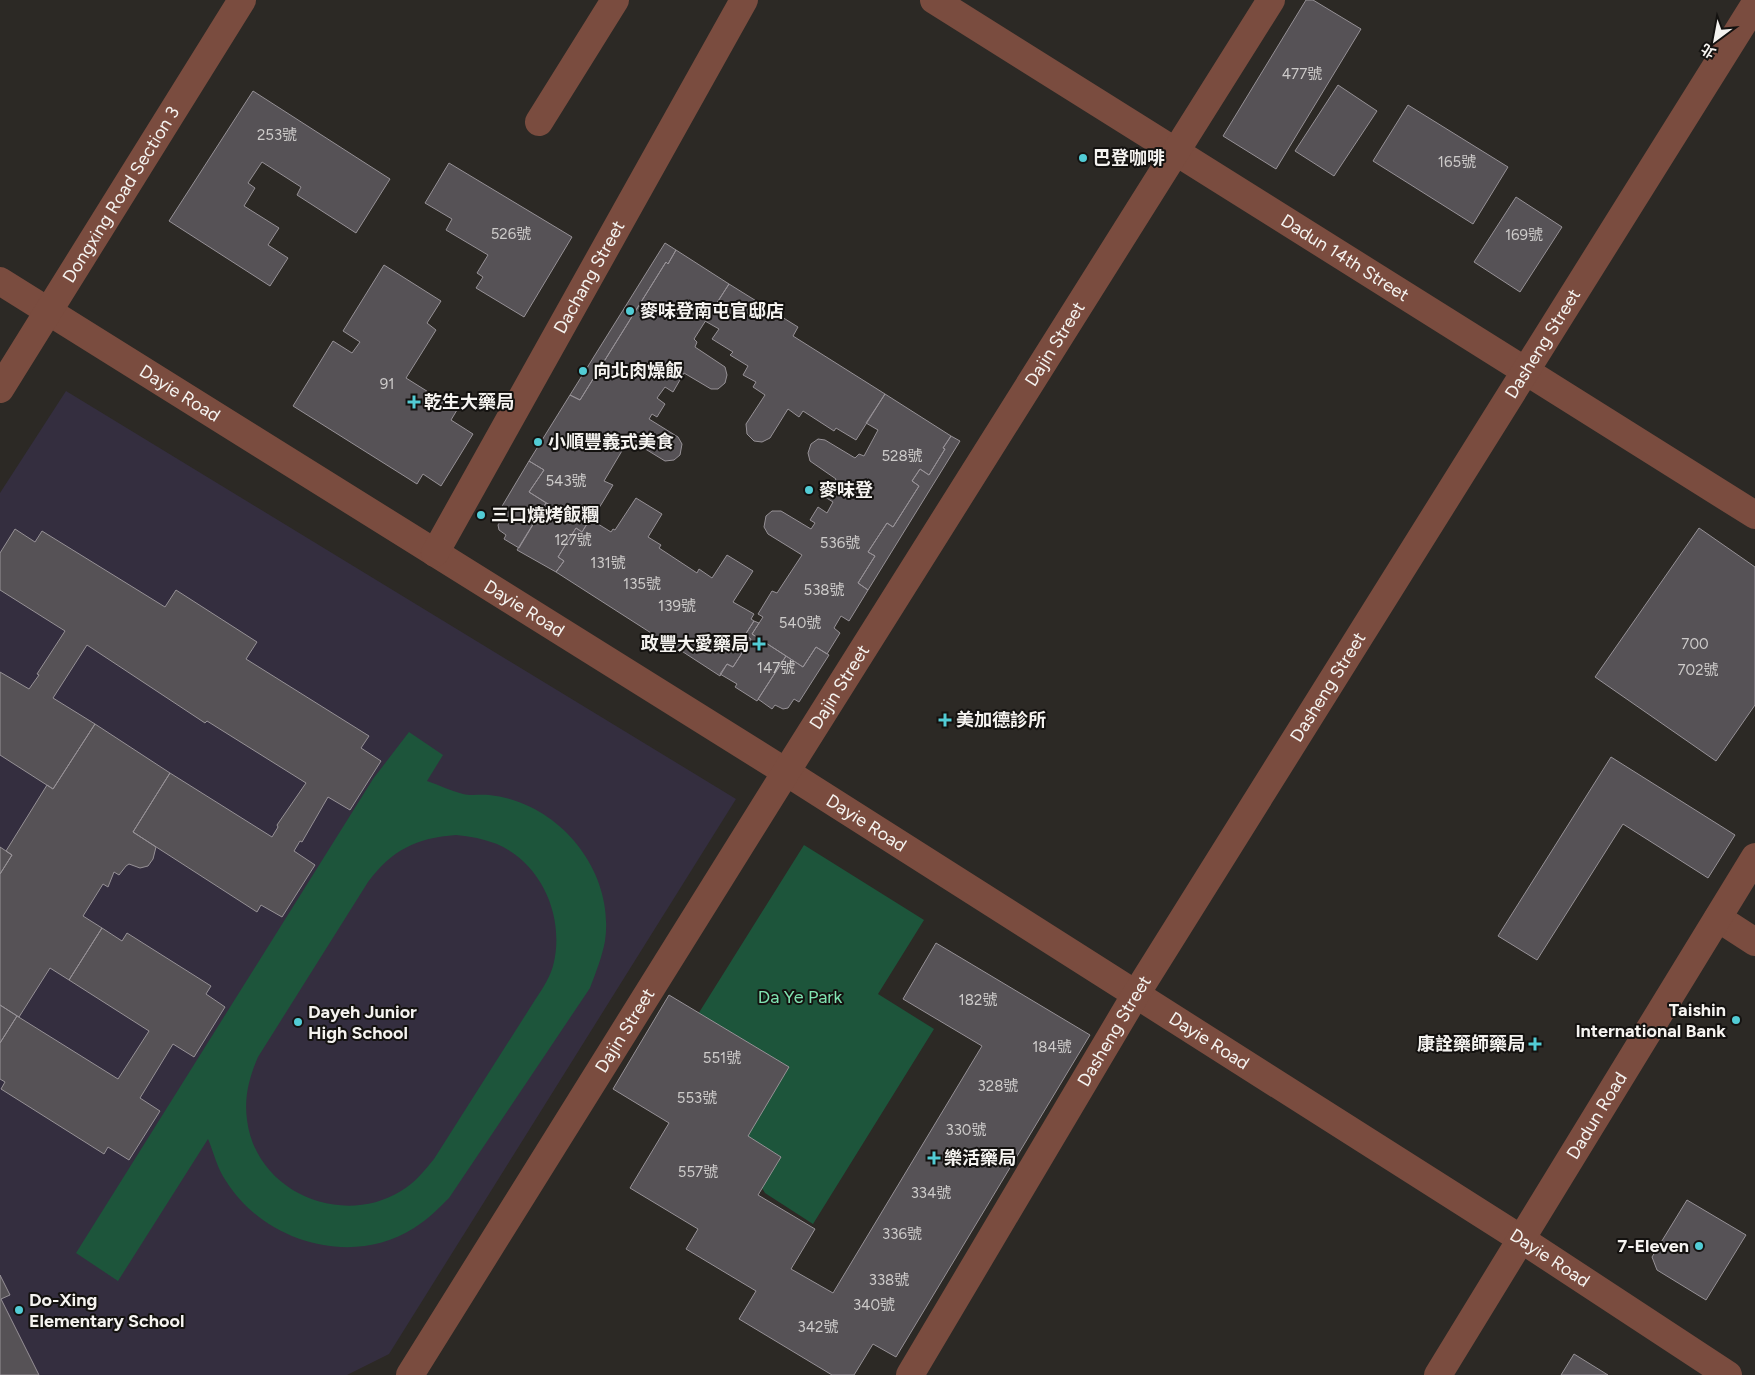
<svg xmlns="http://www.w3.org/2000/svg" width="1755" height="1375" font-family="Figtree,'Noto Sans TC',sans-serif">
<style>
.education{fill:#342e3f}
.green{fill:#1d553b;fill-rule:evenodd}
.building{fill:#565256;stroke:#969196}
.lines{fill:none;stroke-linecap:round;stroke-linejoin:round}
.minor{stroke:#7a4c3f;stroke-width:28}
.tertiary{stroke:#7a4c3f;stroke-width:28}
.poi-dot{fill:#52ccd5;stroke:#141210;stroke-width:2}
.labels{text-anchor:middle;stroke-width:4;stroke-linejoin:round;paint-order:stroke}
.number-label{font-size:15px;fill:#cdcbca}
.poi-label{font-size:18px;font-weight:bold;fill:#f5f3f0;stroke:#141210;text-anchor:start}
.street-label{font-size:18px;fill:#f5f3f0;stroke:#141210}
.park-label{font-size:18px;fill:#81e4b2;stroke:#141210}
</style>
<rect width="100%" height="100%" fill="#2c2925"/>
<path class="education" d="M66 391 736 799 389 1354 347 1375H0V493Z"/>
<path class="green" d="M409 732 443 755 427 781C439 785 451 791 463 794 471 796 481 794 489 795 498 796 508 798 516 801 572 820 614 880 605 941 602 957 596 972 590 988L449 1198C438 1209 427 1220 414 1228 352 1268 264 1242 226 1181 217 1168 214 1153 208 1139L118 1281 76 1253 373 779ZM456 835C470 836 484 839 497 844 542 864 564 916 554 962 551 976 543 988 535 1000L434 1159C424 1171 415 1183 401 1191 341 1228 256 1192 247 1120 244 1097 249 1078 258 1057L368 882C392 850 416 838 456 835Z
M804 845 924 920 878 994 934 1029 813 1224 765 1193 720 1118 695 1019Z"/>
<path class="building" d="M1306 0H1313L1361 29 1276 169 1223 136Z
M1338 85 1377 111 1334 176 1295 151Z
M253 91 390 179 356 233 297 195 301 187 262 162 248 183 255 188 244 206 279 228 268 245 288 258 270 286 169 221Z
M1408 105 1508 167 1473 224 1373 161Z
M449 163 572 237 524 317 476 288 483 277 477 273 488 255 446 230 452 219 425 203Z
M1516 197 1562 227 1520 292 1474 262Z
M665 243 676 250 668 264 666 262 580 400 570 395Z
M676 250 729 284 694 339 697 342 695 347 725 367 727 375 725 383 718 389H711L684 373 673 392 665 387 657 398 665 404 657 417 652 414 649 419 678 437 682 444 680 455 674 460 665 461 629 439 604 481 613 485 599 508 591 504 579 523 529 492 544 470 529 461 570 395 580 400 666 262 668 264Z
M384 265 441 301 427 323 436 330 406 378 457 410 451 420 473 434 441 486 423 474 417 484 293 406 333 341 352 353 360 342 343 331Z
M729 284 798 327 793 336 885 394 856 440 836 428 834 431 803 411 799 417 788 409 770 438 762 442 754 441 747 434 746 424 765 395 753 387 756 382 743 375 748 366 730 355 733 352 712 339 719 329 705 321Z
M885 394 951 436 943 448 945 449 929 475 920 469 912 481 919 486 893 527 887 523 868 552 875 556 858 583 868 590 849 621 841 616 834 628 840 633 827 654 816 647 803 667 752 634 763 617 758 614 772 591 777 593 802 555 768 534 764 527 766 516 772 511H781L811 529 815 523 810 520 818 507 827 513 833 502 825 497 836 479 810 461 808 453 811 444 818 439 825 440 855 458 859 454 864 456 878 430 866 423Z
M951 436 960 441 868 590 858 583 875 556 868 552 887 523 893 527 919 486 912 481 920 469 929 475 945 449 943 448Z
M529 461 544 470 529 492 546 503 519 548 504 539 506 535 499 530 498 525 504 515 498 513Z
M636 498 662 514 648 537 661 545 659 548 697 573 699 569 712 578 727 555 753 571 733 602 754 614 751 619 754 621 745 635 751 639 733 667 727 664 720 676 677 648 676 649 556 572 564 561 558 557 576 528 582 532 590 519 611 532 613 529 615 530Z
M546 503 579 523 584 515 590 519 582 532 576 528 558 557 564 561 556 572 517 550Z
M1699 528 1755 567V705L1716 761 1595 677Z
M15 529 35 542 42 531 165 607 176 590 257 642 246 659 369 736 361 748 381 761 350 810 328 797 302 842 300 841 294 851 315 865 282 917 261 905 257 912 133 832 170 773 272 837 278 827 277 825 306 783 207 721 205 723 87 645 53 698 95 724 53 789 0 755V672L29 689 39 675 37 674 65 631 0 590V553Z
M754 621 759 623 752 634 786 656 757 701 735 687 737 684 720 674 727 664 733 667 751 639 745 635Z
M816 647 829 655 799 702 794 699 788 708 783 709 775 705 772 709 758 699 786 656 803 667Z
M95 724 170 773 133 832 156 847 153 859 148 866 140 868 129 864 126 866 119 875 114 872 108 887 103 884 83 916 102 928 69 980 50 968 19 1017 0 1005V874L12 855 6 851 47 785 53 789Z
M1611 757 1735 835 1708 878 1623 824 1537 960 1498 936Z
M0 847 12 855 0 874Z
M102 928 122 941 127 933 211 986 206 994 225 1007 194 1057 173 1044 140 1098 160 1111 129 1160 108 1147 104 1154 1 1089 5 1082 0 1079V1043L17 1016 118 1079 149 1031 69 980Z
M936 943 1090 1035 896 1357 873 1344 854 1375H832L739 1319 756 1291 686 1249 698 1229 630 1188 669 1123 613 1089 669 995 789 1067 748 1136 781 1157 758 1195 815 1229 791 1269 833 1293 982 1046 903 999Z
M0 1005 17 1016 0 1043Z
M1687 1200 1746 1235 1706 1300 1657 1270 1652 1257Z
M0 1275 10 1295 1 1299 39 1375H0Z
M1574 1354 1608 1375H1561Z"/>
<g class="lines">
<g class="minor">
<path id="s1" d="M934 0 1755 515"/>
<path d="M539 122 615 0"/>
<path id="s2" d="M0 281 786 772 1521 1239 1728 1375"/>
<path id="s3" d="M435 553 744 0"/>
<path d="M1718 918 1755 942"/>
<path id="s4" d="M410 1375 786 772 1271 0"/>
<path id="s5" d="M910 1375 1136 994 1755 4"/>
</g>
<g class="tertiary">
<path id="s6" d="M0 389 242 0"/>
<path id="s7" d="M1438 1375 1755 857"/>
</g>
</g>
<g class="poi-dot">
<circle cx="1083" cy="158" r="5"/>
<circle cx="630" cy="311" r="5"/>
<circle cx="583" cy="371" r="5"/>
<path d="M411.5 394.5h5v5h5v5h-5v5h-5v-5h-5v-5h5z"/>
<circle cx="538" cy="442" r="5"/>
<circle cx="809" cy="490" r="5"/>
<circle cx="481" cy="515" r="5"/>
<path d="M756.5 636.5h5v5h5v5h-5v5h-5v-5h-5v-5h5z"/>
<path d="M942.5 712.5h5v5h5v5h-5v5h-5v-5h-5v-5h5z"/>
<circle cx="1736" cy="1020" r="5"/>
<circle cx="298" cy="1022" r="5"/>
<path d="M1532.5 1036.5h5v5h5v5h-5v5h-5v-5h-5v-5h5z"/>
<path d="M931.5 1150.5h5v5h5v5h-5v5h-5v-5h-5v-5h5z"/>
<circle cx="1699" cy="1246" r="5"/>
<circle cx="19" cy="1310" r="5"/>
</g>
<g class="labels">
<g class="number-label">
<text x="1302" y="79">477號</text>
<text x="277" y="140">253號</text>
<text x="1457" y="167">165號</text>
<text x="511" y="239">526號</text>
<text x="1524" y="240">169號</text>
<text x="387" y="389">91</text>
<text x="902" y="461">528號</text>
<text x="566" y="486">543號</text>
<text x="573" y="545">127號</text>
<text x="840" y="548">536號</text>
<text x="608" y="568">131號</text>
<text x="642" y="589">135號</text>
<text x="824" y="595">538號</text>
<text x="677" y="611">139號</text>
<text x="800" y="628">540號</text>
<text x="1695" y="649">700</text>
<text x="776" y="673">147號</text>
<text x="1698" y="675">702號</text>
<text x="978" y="1005">182號</text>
<text x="1052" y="1052">184號</text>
<text x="722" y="1063">551號</text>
<text x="998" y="1091">328號</text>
<text x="697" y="1103">553號</text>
<text x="966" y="1135">330號</text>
<text x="698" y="1177">557號</text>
<text x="931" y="1198">334號</text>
<text x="902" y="1239">336號</text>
<text x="889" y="1285">338號</text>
<text x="874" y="1310">340號</text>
<text x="818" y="1332">342號</text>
</g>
<g class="poi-label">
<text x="1093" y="164">巴登咖啡</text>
<text x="640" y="317">麥味登南屯官邸店</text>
<text x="593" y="377">向北肉燥飯</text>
<text x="424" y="408">乾生大藥局</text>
<text x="548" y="448">小順豐義式美食</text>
<text x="819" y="496">麥味登</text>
<text x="491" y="521">三口燒烤飯糰</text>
<text x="749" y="650" text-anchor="end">政豐大愛藥局</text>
<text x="956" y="726">美加德診所</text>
<text x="1726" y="1016" text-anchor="end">Taishin<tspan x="1726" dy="21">International Bank</tspan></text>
<text x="308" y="1018">Dayeh Junior<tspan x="308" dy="21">High School</tspan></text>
<text x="1525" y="1050" text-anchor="end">康詮藥師藥局</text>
<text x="944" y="1164">樂活藥局</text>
<text x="1689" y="1252" text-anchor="end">7-Eleven</text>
<text x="29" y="1306">Do-Xing<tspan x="29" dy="21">Elementary School</tspan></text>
</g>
<g class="street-label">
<text dy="6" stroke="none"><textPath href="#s6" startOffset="229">Dongxing Road Section 3</textPath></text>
<text dy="6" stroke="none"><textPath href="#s1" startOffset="485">Dadun 14th Street</textPath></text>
<text dy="6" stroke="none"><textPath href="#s3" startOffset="316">Dachang Street</textPath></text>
<text dy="6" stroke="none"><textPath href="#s5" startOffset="1210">Dasheng Street</textPath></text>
<text dy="6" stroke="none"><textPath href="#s4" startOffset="1216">Dajin Street</textPath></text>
<text dy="6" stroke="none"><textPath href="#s2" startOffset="212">Dayie Road</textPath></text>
<text dy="6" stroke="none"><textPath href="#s2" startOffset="618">Dayie Road</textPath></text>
<text dy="6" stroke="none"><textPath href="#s4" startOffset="811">Dajin Street</textPath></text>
<text dy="6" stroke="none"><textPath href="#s5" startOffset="805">Dasheng Street</textPath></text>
<text dy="6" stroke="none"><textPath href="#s2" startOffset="1022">Dayie Road</textPath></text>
<text dy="6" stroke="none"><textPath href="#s4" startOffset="406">Dajin Street</textPath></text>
<text dy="6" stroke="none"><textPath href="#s5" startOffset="400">Dasheng Street</textPath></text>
<text dy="6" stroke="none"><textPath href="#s2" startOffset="1428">Dayie Road</textPath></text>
<text dy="6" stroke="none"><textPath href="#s7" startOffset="304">Dadun Road</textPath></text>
<text dy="6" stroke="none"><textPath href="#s2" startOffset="1832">Dayie Road</textPath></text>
</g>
<g class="park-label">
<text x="800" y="1003">Da Ye Park</text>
</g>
</g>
<g transform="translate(1715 40) rotate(212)" stroke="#141210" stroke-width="4" paint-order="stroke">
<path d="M0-4L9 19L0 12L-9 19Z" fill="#f5f3f0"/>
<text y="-8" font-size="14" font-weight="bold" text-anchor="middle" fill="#f5f3f0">北</text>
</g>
</svg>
